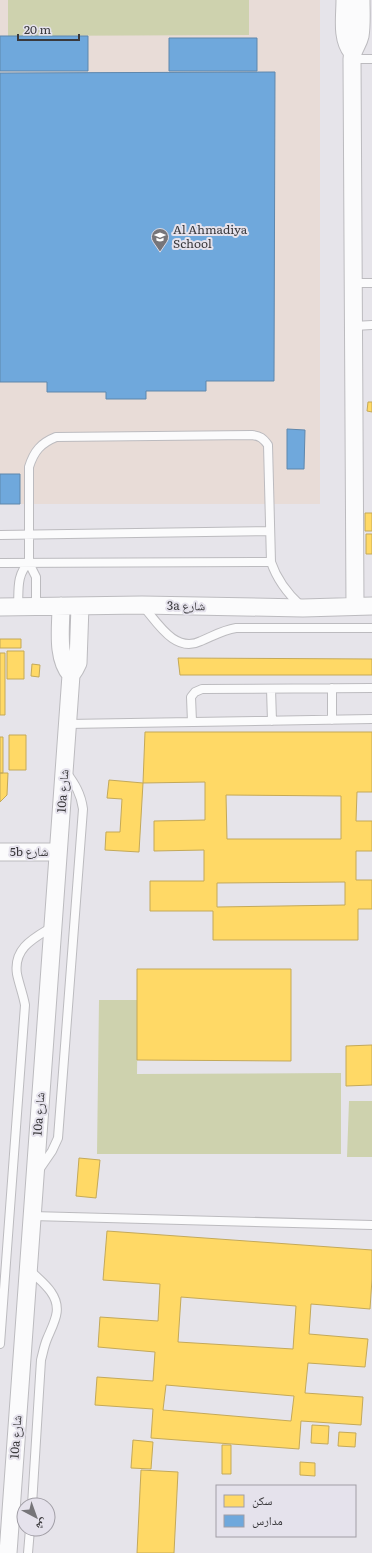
<svg xmlns="http://www.w3.org/2000/svg" width="372" height="1553" font-family="Literata,'Noto Naskh Arabic',serif">
<style>
.education{fill:#e8dcd7}
.green{fill:#ced2ae}
.homes{fill:#ffd966;stroke:#c4a959;fill-rule:evenodd}
.schools{fill:#6fa8dc;stroke:#5f87ac}
.lines{fill:none;stroke-linecap:round;stroke-linejoin:round}
.lane-casing{stroke:#bcbbbf;stroke-width:10}
.street-casing{stroke:#bcbbbf;stroke-width:19}
.lane{stroke:#fbfbfc;stroke-width:8}
.street{stroke:#fbfbfc;stroke-width:17}
.labels{text-anchor:middle;stroke-width:4;stroke-linejoin:round;paint-order:stroke}
.poi-label{font-size:12px;fill:#3a393c;stroke:#e5e2ec;text-anchor:start}
.street-label{font-size:12px;fill:#3a393c;stroke:#e5e2ec}
</style>
<rect width="100%" height="100%" fill="#e6e4ea"/>
<path class="education" d="M0 0H320V504H0Z"/>
<path class="green" d="M8 0H249V35L8 36Z
M99 1000H138L137 1074 341 1073V1154H97Z
M349 1101H372V1157H347Z"/>
<path class="homes" d="M368 402H372V412L367 411Z
M365 513H372V531H365Z
M366 534H372V554H366Z
M0 639H21V648H0Z
M7 651H24V679H7Z
M0 653H5V715H0Z
M178 658 372 659V675H180Z
M32 664 40 665 39 677 31 676Z
M145 732H372V792H357L356 821H372V851H356V880H372V909H358V940H213V911H150V881H204V850L154 851V821L205 820V782L143 783ZM226 795 341 796V839H227ZM345 882V905L217 907V883Z
M9 735H26V770H9Z
M0 737H3V773H0Z
M0 773H8L7 795 0 802Z
M109 780 143 783 139 852 105 850 106 832H120L122 799 107 798Z
M137 969H291V1061L137 1060Z
M372 1045V1085L346 1086V1046Z
M79 1158 100 1160 96 1198 76 1196Z
M107 1231 372 1250V1279L370 1309 311 1304 309 1334 368 1339 365 1367 308 1363 305 1393 363 1397 361 1425 301 1421 299 1449 151 1438 153 1409 95 1405 97 1377 153 1381 155 1352 98 1347 100 1317 158 1321 160 1284 103 1280ZM181 1297 296 1306 293 1349 178 1342ZM166 1385 294 1396 291 1421 163 1410Z
M312 1425 329 1426 328 1444 311 1443Z
M339 1432 356 1433 355 1447 338 1446Z
M133 1440 153 1442 151 1469 131 1468Z
M222 1445H231V1474H222Z
M300 1462 315 1463V1476L300 1475Z
M141 1470 178 1472 174 1553H137Z"/>
<path class="schools" d="M0 36H88V71H0Z
M169 38H257V71H169Z
M275 72 274 381H206V391H146V399H106V392H47V382H0V73Z
M287 429 305 430 304 469H287Z
M0 474H20V504H0Z"/>
<g class="lines">
<defs>
<path id="lane" d="M352 59H372
M354 283H372
M354 326 372 325
M0 535 269 531
M0 563 271 562
M18 606C19 591 16 574 29 563
M36 606V577L29 563V467C34 451 41 443 56 437L252 435C260 436 263 438 268 445L271 562C277 580 287 593 301 606
M143 606C157 622 175 654 201 641 213 636 223 630 236 628H372
M271 689 272 721
M332 720V688
M192 722 191 697 195 692 202 689 372 688
M67 724 372 719
M39 1170 52 1151 58 1138 83 809C81 794 75 784 66 772
M32 1216 372 1225
M29 1269C36 1277 45 1283 51 1292 63 1309 54 1322 47 1339 44 1346 43 1353 41 1360L32 1505
M0 1344 25 1005C23 994 19 984 17 974 13 948 34 938 52 927
M28 1553 30 1529"/>
<path id="street" d="M345 0C345 17 341 38 352 52
M61 606C61 627 56 658 71 675
M355 606 352 59C352 50 358 45 360 36 362 24 361 12 361 0
M0 607 142 605 303 608 372 606
M0 852H58
M8 1553 71 675 75 669 78 663 80 606"/>
</defs>
<use href="#lane" class="lane-casing"/>
<use href="#street" class="street-casing"/>
<use href="#lane" class="lane"/>
<use href="#street" class="street"/>
</g>
<defs>
<symbol id="school-pin" viewBox="-11 -11 22 30"><path d="M0 17L-7.5 6A9.5 9.5 0 1 1 7.5 6Z" fill="#767579" stroke="#e5e2ec"/><path d="M0-5L7-2L0 1L-7-2ZM-4 1L0 2.5L4 1V4Q0 6-4 4Z" fill="#fff"/></symbol>
</defs>
<g fill-rule="evenodd">
<use href="#school-pin" x="150" y="227" width="20" height="27"/>
</g>
<g class="labels">
<g class="poi-label">
<text x="173" y="234">Al Ahmadiya<tspan x="173" dy="14">School</tspan></text>
</g>
<g class="street-label">
<text transform="translate(186 606) rotate(1)" y="4">3a شارع</text>
<text transform="translate(63 791) rotate(-86)" y="4">10a شارع</text>
<text x="29" y="856">5b شارع</text>
<text transform="translate(39 1114) rotate(-86)" y="4">10a شارع</text>
<text transform="translate(16 1437) rotate(-86)" y="4">10a شارع</text>
</g>
</g>
<rect x="216" y="1485" width="140" height="52" fill="#e5e2ec" stroke="#a19ea6"/>
<rect x="224" y="1495" width="20" height="12" fill="#ffd966" stroke="#a19ea6"/>
<text x="252" y="1505" font-size="12" fill="#3a393c">سكن</text>
<rect x="224" y="1515" width="20" height="12" fill="#6fa8dc" stroke="#a19ea6"/>
<text x="252" y="1525" font-size="12" fill="#3a393c">مدارس</text>
<g transform="translate(36 1517) rotate(139)"><circle r="19" fill="#e5e2ec" stroke="#a19ea6"/>
<path d="M0-3L7 15L0 10L-7 15Z" fill="#767579"/>
<text y="-6" font-size="11" font-weight="bold" text-anchor="middle" fill="#3a393c">ش</text>
</g>
<path d="M18 34v6h61v-6" fill="none" stroke="#3a393c" stroke-width="2"/>
<text x="24" y="34" font-size="12" fill="#3a393c" stroke="#e5e2ec" stroke-width="3" paint-order="stroke">20 m</text>
</svg>
